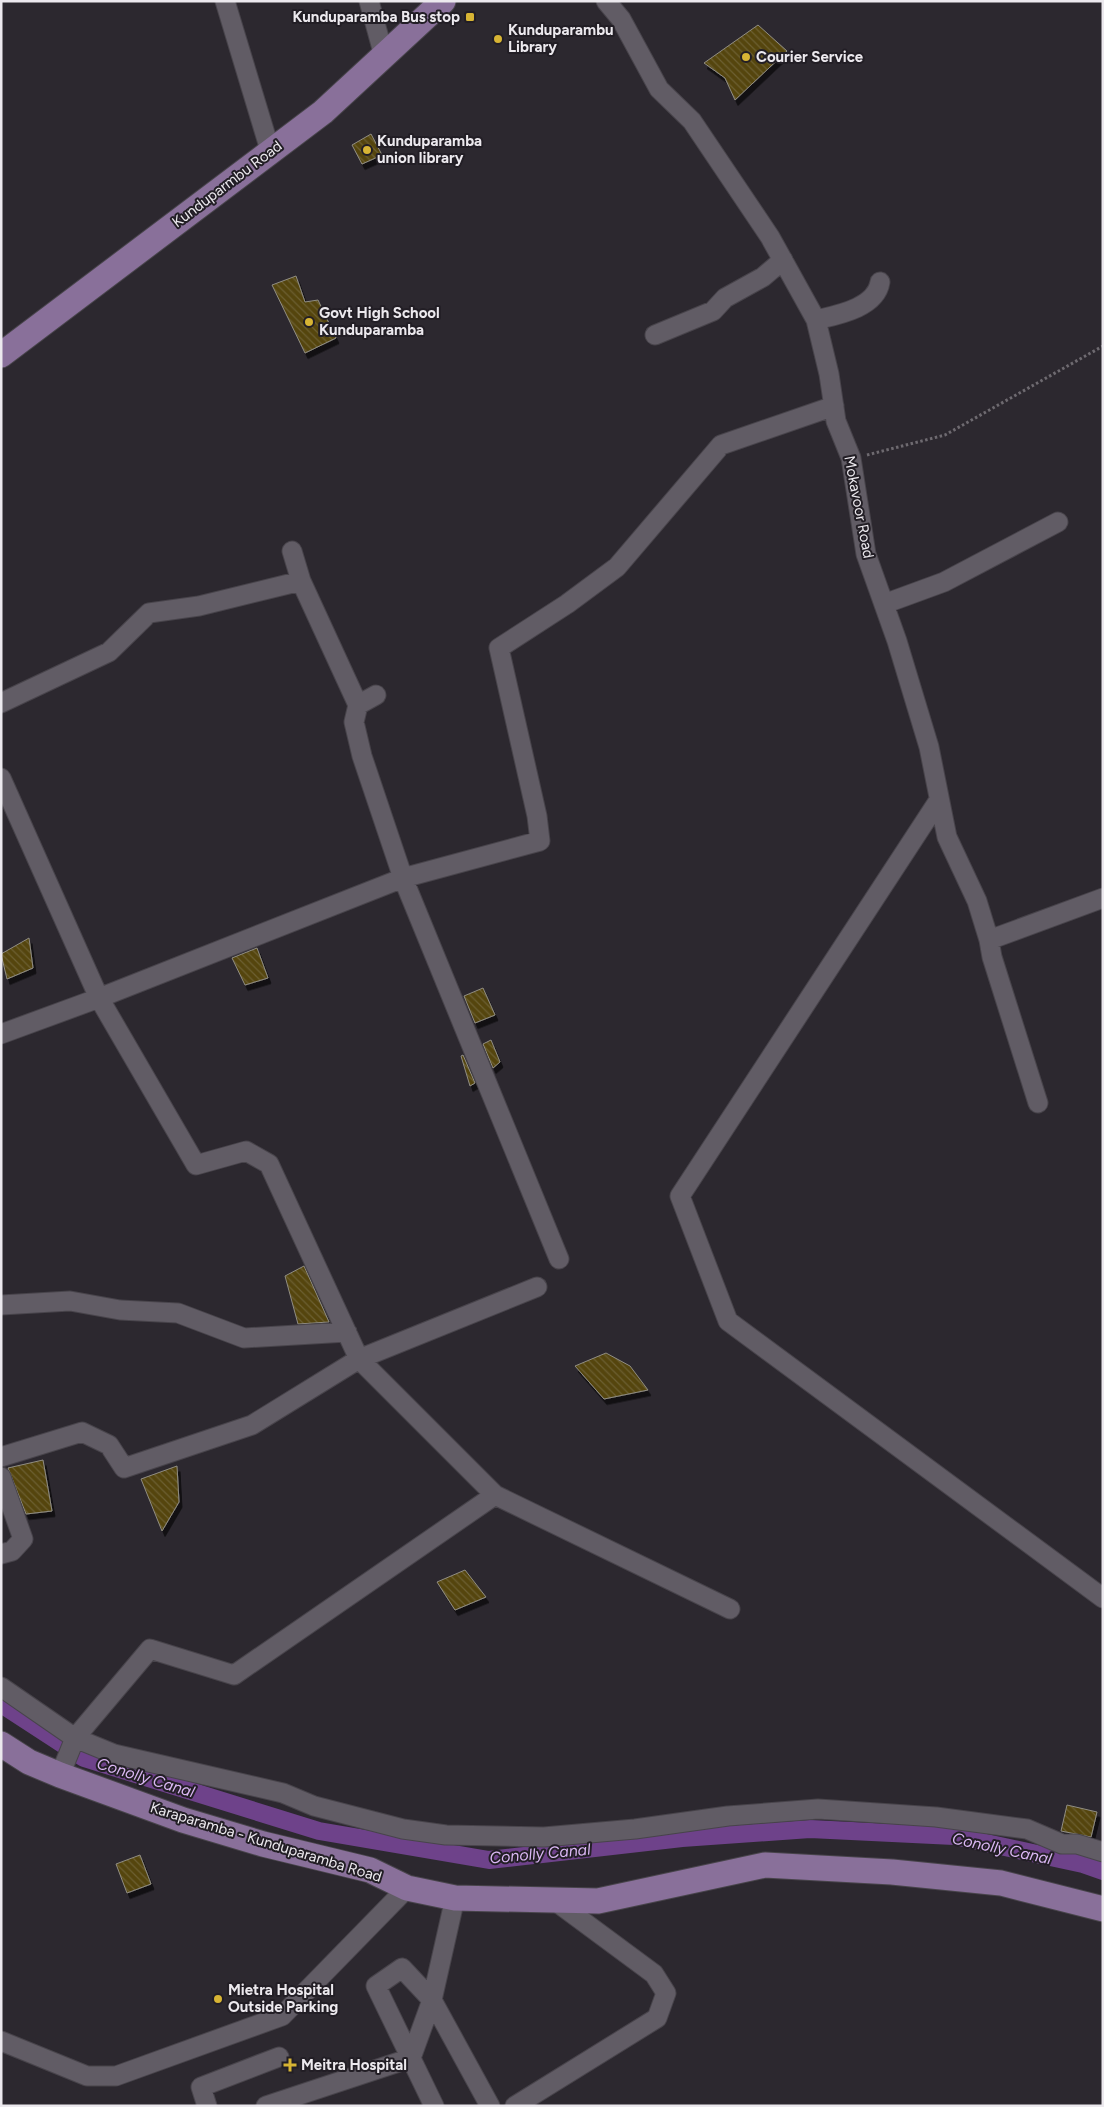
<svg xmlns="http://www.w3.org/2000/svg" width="1104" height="2107" font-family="Figtree,sans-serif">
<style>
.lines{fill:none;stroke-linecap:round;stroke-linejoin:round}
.canal{stroke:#6e428a;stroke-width:18}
.building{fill:url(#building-back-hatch);stroke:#908d83;filter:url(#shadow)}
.minor-casing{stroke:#48444b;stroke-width:21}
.major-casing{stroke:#48444b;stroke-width:27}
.path{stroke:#6e6a70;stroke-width:3;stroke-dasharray:2.5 2.5;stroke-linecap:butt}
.minor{stroke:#615c65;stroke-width:19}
.major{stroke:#89709a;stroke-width:25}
.poi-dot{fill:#d7b434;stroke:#221e25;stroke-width:2}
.labels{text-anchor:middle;stroke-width:4;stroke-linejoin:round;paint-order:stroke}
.poi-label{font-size:15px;font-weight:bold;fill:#ece9ee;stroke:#221e25;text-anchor:start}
.street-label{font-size:15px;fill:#ece9ee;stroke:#221e25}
.water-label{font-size:16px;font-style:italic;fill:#dab7f3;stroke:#221e25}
</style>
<defs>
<pattern id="building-back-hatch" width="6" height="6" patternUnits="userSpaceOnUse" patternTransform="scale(1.25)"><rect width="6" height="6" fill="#54450f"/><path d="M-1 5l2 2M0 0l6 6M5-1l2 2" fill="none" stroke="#6d6032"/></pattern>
<filter id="shadow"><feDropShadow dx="3" dy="5.5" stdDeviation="0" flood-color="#0009"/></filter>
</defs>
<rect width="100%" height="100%" fill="#2c282f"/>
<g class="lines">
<path class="canal" d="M1 1704 84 1758 319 1831 489 1860 682 1838 810 1829 954 1836 1083 1864 1103 1871"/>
</g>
<path class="building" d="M758 25 787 51 735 100 725 78 704 63Z
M371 134 382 155 362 164 352 145Z
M296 276 305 302 318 300 336 338 305 353 272 285Z
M29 938 33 968 7 979 1 954Z
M257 948 268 978 245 985 232 958Z
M483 988 495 1015 475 1023 464 996Z
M491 1040 500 1062 493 1068 483 1044Z
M463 1055 475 1083 470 1086 461 1056Z
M304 1266 329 1322 298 1324 285 1276Z
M606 1353 630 1366 648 1390 604 1399 575 1366Z
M43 1460 52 1511 26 1514 8 1468Z
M177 1466 179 1502 162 1531 141 1479Z
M465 1570 486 1597 455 1610 437 1582Z
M1067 1805 1097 1812 1091 1837 1061 1831Z
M140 1855 151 1884 127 1893 116 1864Z"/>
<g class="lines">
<defs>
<path id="minor" d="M225 1 270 150
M369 1 384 56
M606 1 621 19 659 89 692 121 770 237 816 320 829 374 836 421 851 458 866 554 897 641 929 747 947 837 977 901 989 940 1103 898
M816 320C837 315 876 308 880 282
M655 335 713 311 725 298 763 277 783 260
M292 551 301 581 358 705
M884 604 944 582 1058 522
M376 695 358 705 354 722 362 756 403 878 559 1259
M1 703 109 652 149 613 199 606 301 581
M1 778 99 998 196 1165 246 1151 269 1164 359 1359 495 1495
M939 800 680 1196 728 1321 1103 1598
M989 940 992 957 1038 1103
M1 1034 99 998 403 878 540 841 537 816 499 648 567 604 617 567 721 445 834 406
M1 1305 70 1301 120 1310 178 1313 244 1338 347 1332
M1 1457 82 1432 109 1445 124 1468 252 1425 359 1359 537 1287
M1 1477 23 1539 12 1551 1 1554
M1 1687 75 1738 114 1754 283 1793 314 1806 403 1829 446 1835 544 1837 635 1829 728 1816 818 1809 936 1817 1027 1829 1062 1844H1077L1103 1852
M60 1775 75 1738 150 1649 234 1675 495 1495 730 1609
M1 2041 87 2076H116L282 2016 407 1888
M207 2106 201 2087 279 2057
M266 2106 411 2058 432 2000 455 1898
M434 2106 376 1986 402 1968 432 2000 490 2106
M515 2106 657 2018 666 1993 654 1974 554 1900"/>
<path id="major" d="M1 355 323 112 443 1
M1 1744 29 1762 60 1775 183 1820 263 1844 370 1870 407 1888 455 1898 598 1901 765 1865 892 1872 1001 1883 1103 1909"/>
</defs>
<use href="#minor" class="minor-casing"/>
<use href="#major" class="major-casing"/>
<path class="path" d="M867 455 945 435 1103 346"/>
<use href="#minor" class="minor"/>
<use href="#major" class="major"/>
</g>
<g class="poi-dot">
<rect x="465" y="12" width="10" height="10" rx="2.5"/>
<circle cx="498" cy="39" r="5"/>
<circle cx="746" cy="57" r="5"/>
<circle cx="367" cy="150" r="5"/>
<circle cx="309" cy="322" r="5"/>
<circle cx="218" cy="1999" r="5"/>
<path d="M287.5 2057.5h5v5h5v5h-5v5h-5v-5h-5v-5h5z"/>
</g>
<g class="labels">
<g class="poi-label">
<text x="460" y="22" text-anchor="end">Kunduparamba Bus stop</text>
<text x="508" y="35">Kunduparambu<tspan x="508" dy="17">Library</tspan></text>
<text x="756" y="62">Courier Service</text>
<text x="377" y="146">Kunduparamba<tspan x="377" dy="17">union library</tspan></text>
<text x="319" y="318">Govt High School<tspan x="319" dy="17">Kunduparamba</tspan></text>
<text x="228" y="1995">Mietra Hospital<tspan x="228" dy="17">Outside Parking</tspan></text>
<text x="301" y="2070">Meitra Hospital</text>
</g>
<g class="street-label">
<text transform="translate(227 184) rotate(-37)" y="5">Kunduparmbu Road</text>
<text transform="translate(859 507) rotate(79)" y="5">Mokavoor Road</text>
<text transform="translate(266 1842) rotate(17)" y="5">Karaparamba - Kunduparamba Road</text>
</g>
<g class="water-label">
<text transform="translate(146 1777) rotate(17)" y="6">Conolly Canal</text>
<text transform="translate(1002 1848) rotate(12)" y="6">Conolly Canal</text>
<text transform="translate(540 1853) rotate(-5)" y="6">Conolly Canal</text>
</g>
</g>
<rect width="1104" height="2107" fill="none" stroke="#ece9ee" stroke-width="5"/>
</svg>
